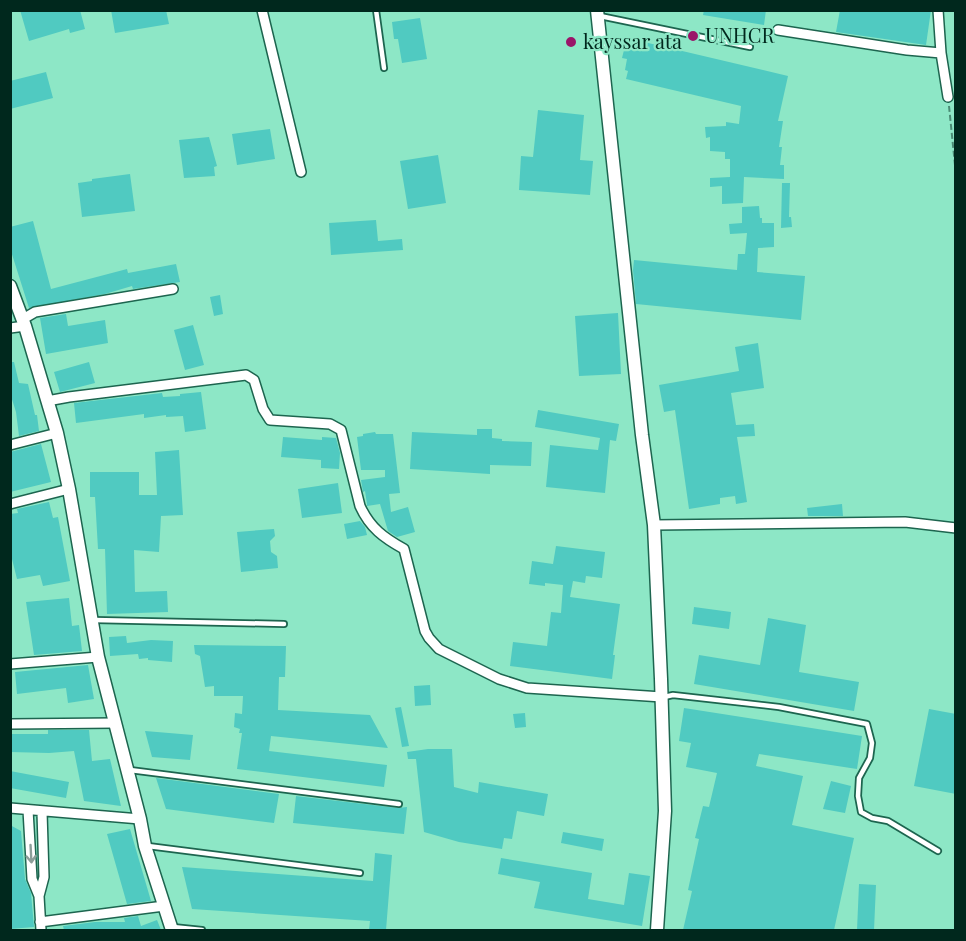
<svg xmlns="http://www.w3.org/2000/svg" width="966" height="941" font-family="'Playfair Display',serif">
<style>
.building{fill:#50cac1}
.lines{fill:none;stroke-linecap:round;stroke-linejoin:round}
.service-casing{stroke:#1d654f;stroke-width:8}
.minor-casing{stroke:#1d654f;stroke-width:12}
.tertiary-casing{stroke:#1d654f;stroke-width:15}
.path{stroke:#4a8c75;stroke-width:2;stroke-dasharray:6 3;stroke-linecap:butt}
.service{stroke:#fff;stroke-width:4.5}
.minor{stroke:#fff;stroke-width:9}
.tertiary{stroke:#fff;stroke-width:12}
.oneway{stroke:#8c9e99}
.poi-dot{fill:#9a1569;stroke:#8de7c6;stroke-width:2}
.labels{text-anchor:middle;stroke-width:4.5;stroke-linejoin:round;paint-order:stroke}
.poi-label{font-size:20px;fill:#00281d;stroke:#8de7c6;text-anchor:start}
</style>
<rect width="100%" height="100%" fill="#8de7c6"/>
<path class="building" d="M20 10H80L85 29 70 33 69 29 29 41Z
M111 10H166L169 24 115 33Z
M704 10H766L764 25 703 15Z
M840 10H931L926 45 836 32Z
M420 18 427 59 402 63 398 39H394L392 22Z
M627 38 788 76 778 121H783L779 147H782L780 165H784V179L744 177 743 203 722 204V186L710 187V178L730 177V159H725V152L710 151V137L706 138 705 127 726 126V122L739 124 741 106 626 79 628 71 625 70 627 59 622 58Z
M46 72 53 98 10 109V81Z
M538 110 584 115 580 160 593 161 590 195 519 190 521 156 533 157Z
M270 129 275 159 237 165 232 134Z
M209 137 217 166 214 167 215 176 184 178 179 140Z
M438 155 446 203 408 209 400 161Z
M130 174 135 211 82 217 78 183 92 181V179Z
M782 183H790L789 217H791L792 227 781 228Z
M759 206 760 218H762V223H774V247L758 248 757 272 805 276 801 320 636 304 633 270 634 260 737 270 738 254H745L747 233 730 234 729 224 742 223V207Z
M376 220 378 241 402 239 403 250 331 255 329 223Z
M33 221 51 289 127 269 128 273 176 264 180 282 133 289 132 286 105 294 29 308 10 248V227Z
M220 295 223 314 214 316 210 297Z
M618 313 621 374 579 376 575 316Z
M66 314 68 326 105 320 108 343 46 354 40 318Z
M193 325 204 365 185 370 174 330Z
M758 343 764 388 731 393 736 425 754 424 755 436 737 437 747 502 736 504 735 496 720 498V504L689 509 675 410 664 412 659 385 739 371 735 347Z
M10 362H14L19 383 28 384 35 415H37L39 431 19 436 16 412 10 393Z
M89 362 95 383 60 392 54 372Z
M201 392 206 429 185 432 183 416 166 417V415L144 418V414L76 423 74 403 162 393 163 397 180 396V394Z
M538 410 619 424 616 441 610 440 605 493 546 487 550 445 598 450 600 438 535 427Z
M477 429H492V438L502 439V441L532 442 531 466 490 465V474L410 469 412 432 477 435Z
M375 432 376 434H393L400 493 389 494 391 512 408 507 415 532 397 537 388 531 380 504 367 506V504L365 491 363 492 361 480 385 477V470H361L357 437 363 436V434Z
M283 437 322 440V437L336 438 340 453 339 469 321 468V460L281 457Z
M41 444 51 482 10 492V452Z
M179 450 183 515 161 516 159 552 134 550 135 592 167 591 168 612 107 614 105 549H98L95 497H90V472H139V495H157L155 452Z
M338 483 342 513 302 518 298 489Z
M49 502 53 518 58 517 70 581 43 586 40 575 17 579 10 551V514L18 513 17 509Z
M842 504 843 516H808L807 508Z
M360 521 365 527 367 535 347 539 344 524Z
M274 529 275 536 270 541 271 552 277 556 278 568 241 572 237 532Z
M556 546 605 552 602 578 586 576 585 583 573 581 570 597 620 604 613 655H615L612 679 510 666 513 642 547 646 551 612 561 613 563 585 545 583V586L529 584 532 561 553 564Z
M69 598 72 626 79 625 82 651 34 655 26 602Z
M694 607 731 612 729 629 692 624Z
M768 618 806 625 799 672 859 682 854 711 694 684 699 655 760 665Z
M126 636 127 643 151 640 173 641 172 662 148 660V658L139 659 138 654 110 656 109 637Z
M194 645 286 646 285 677H279L278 710 370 715 388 748 271 736 269 751 387 765 384 787 237 769 242 733H239L240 729 234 727 235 713 242 714 243 696H214V686L205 687 200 656 195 654Z
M88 665 94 699 68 703 66 688 17 694 15 672Z
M430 685 431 705 415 706 414 686Z
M401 707 409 746 402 747 395 708Z
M684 708 862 736 857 769 759 754 756 766 803 776 792 825 854 838 834 930H683L692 891 688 890 699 839 695 838 703 806 709 807 717 773 686 767 691 743 679 741Z
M929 709 956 714V794L914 786Z
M525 713 526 727 515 728 513 714Z
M48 730H89L92 761 110 759 121 806 84 801 74 751 49 753 10 752V734H48Z
M145 731 193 735 190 760 152 757Z
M428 749H452L454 787 478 793 479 782 548 794 544 816 517 811 512 839 504 838 502 849 459 842 424 832 416 759H408L407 752Z
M10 771 69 782 66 798 10 788Z
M156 778 279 794 274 823 166 809Z
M831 781 851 786 845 813 823 809Z
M296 796 398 808 407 807 404 834 293 823Z
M10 825 21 831 25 879 31 893 34 927 10 929Z
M130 829 151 901 127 904 107 834Z
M563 832 604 839 602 851 561 843Z
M375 853 392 855 386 930H369L370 921 192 909 182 867 373 881Z
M501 858 592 873 588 899 624 905 629 873 650 876 642 926 534 908 540 882 498 874Z
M859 884 876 885 874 930H857Z
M138 916 141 926 157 920 161 930H64L63 926 95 922H125L124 918Z"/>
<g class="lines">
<defs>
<path id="service" d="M376 10 384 68
M600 16 750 47
M94 620 284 624
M664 697 673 695 779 707 867 724 872 743 870 758 859 778 858 796 861 812 872 818 888 821 938 851
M130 770 399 804
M148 846 360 873
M173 927 202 930"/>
<path id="minor" d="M262 10 301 172
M938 10 941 53 948 97
M778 30 907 50 941 53
M23 319 35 312 173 289
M10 328 25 326
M47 401 69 397 246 375 254 380 263 409 270 420 330 424 341 430 360 506C370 528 384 538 404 549L425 631 429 638 439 649 499 679 527 688 662 697
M10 445 57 433
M10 504 69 489
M654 525 905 522 956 528
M10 664 98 657
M10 724 115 723
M10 808 140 819
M28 810 32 879 39 896
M40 922 164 906
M41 930 39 896 44 877 42 812"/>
<path id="tertiary" d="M597 10 642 435 654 525 661 679 665 811 657 930
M10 286 25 326 57 433 69 489 98 657 140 819 145 846 172 930"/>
</defs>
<use href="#service" class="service-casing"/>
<use href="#minor" class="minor-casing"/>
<use href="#tertiary" class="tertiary-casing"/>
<path class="path" d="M949 106 956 175"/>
<use href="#service" class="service"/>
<use href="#minor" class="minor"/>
<use href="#tertiary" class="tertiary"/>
</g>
<defs><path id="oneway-shaft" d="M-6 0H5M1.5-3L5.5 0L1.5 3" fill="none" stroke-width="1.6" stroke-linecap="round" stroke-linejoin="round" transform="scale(1.5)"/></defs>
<use class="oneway" href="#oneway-shaft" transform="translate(31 854) rotate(87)"/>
<g class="poi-dot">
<circle cx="693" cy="36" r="6"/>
<circle cx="571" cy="42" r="6"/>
</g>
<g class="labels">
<g class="poi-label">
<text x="705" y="43">UNHCR</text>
<text x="583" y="49">kayssar ata</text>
</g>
</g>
<rect width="966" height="941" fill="none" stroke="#00281d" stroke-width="24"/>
</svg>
